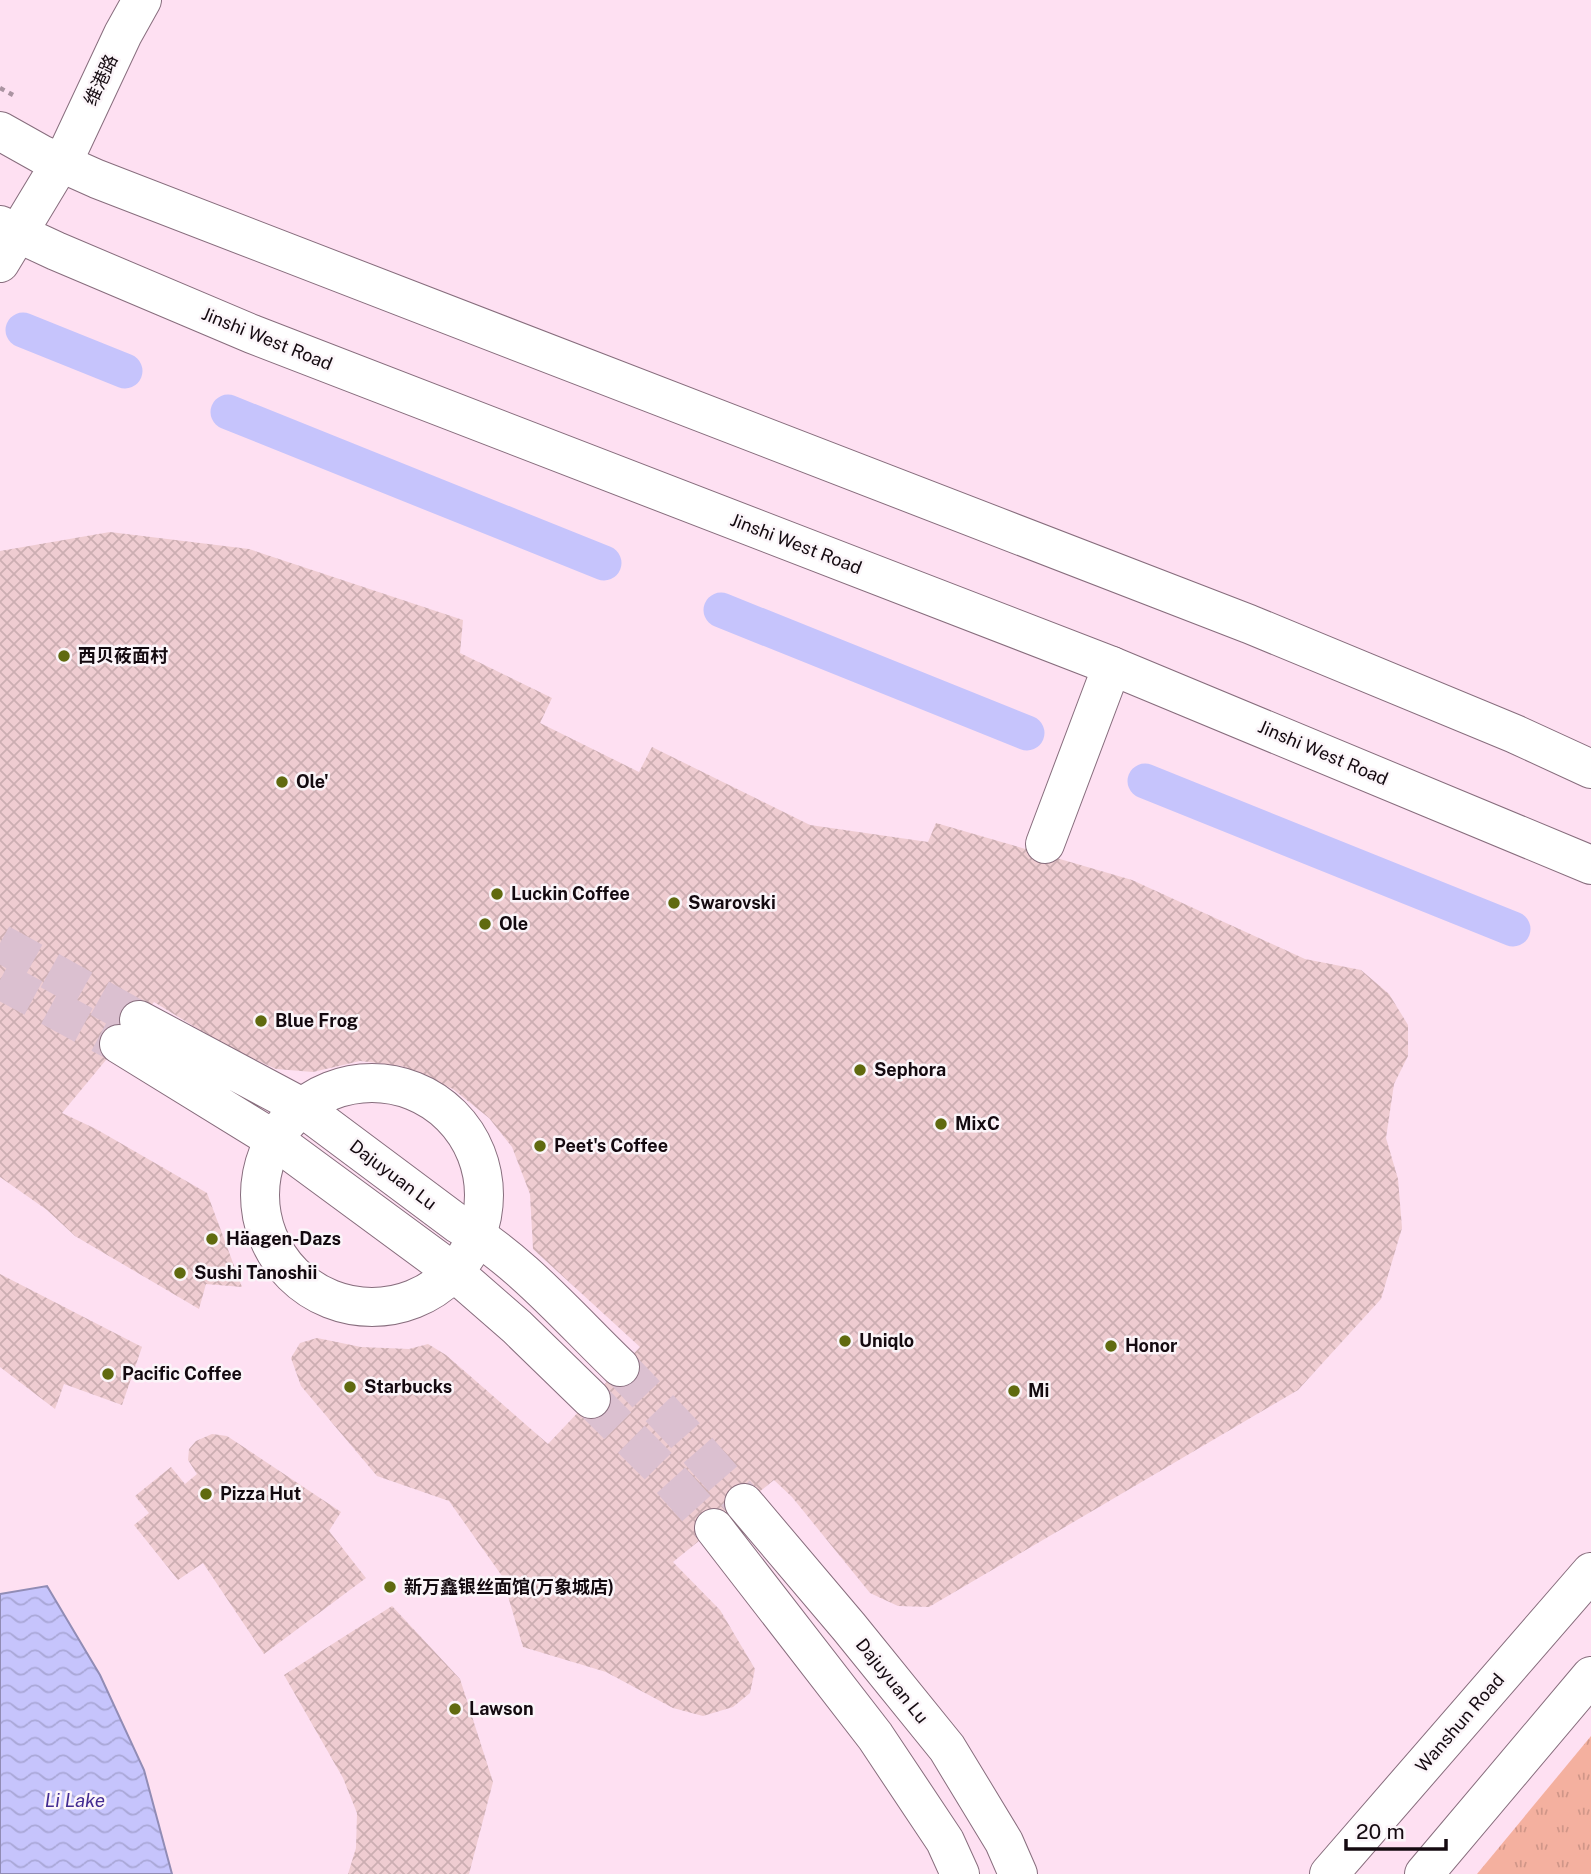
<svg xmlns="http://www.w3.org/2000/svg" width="1591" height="1874" font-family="'Public Sans','Noto Sans SC',sans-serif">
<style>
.grass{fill:url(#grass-tufts)}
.water{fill:url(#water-waves);stroke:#918cb5;stroke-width:2}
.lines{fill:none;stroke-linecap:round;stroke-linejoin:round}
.canal{stroke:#c6c4fc;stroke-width:35}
.building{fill:url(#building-cross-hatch)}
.major-tunnel{stroke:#dbc0d0;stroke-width:38;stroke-dasharray:38 19;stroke-linecap:butt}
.minor-casing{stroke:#876d7d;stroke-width:40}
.major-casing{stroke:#876d7d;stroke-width:40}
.path{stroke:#ab94a2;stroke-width:4.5;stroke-dasharray:5 5;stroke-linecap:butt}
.minor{stroke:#fff;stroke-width:38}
.major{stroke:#fff;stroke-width:38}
.poi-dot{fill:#606a0f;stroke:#fbf5f9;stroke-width:2.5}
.labels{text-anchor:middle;stroke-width:5;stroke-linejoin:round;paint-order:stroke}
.street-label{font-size:18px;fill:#140a10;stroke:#fbf5f9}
.poi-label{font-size:18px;font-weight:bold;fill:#140a10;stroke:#fbf5f9;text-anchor:start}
.water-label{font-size:19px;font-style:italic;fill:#432c92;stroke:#fbf5f9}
</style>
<defs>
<pattern id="grass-tufts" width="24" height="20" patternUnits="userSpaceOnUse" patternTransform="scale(1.75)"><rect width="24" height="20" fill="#f4b09f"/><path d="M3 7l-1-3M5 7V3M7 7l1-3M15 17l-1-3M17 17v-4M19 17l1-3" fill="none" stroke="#d09688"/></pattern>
<pattern id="water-waves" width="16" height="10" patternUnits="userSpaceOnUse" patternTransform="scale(1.75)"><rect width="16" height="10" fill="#c6c4fc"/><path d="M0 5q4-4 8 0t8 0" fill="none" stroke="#a9a7d7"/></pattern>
<pattern id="building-cross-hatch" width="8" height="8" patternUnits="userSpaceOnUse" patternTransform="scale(1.75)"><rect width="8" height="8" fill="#efccd1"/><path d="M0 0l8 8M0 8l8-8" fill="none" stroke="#ccaeb2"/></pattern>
</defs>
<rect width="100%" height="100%" fill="#fee0f2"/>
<path class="grass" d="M1591 1736V1874H1477Z"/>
<path class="water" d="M47 1586 100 1675 144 1770 172 1874H0V1594Z"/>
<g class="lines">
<path class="canal" d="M23 330 125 371
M228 412 604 563
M721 610 1027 733
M1145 781 1513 929"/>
</g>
<path class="building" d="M110 532 249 549 463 620 460 653 552 698 540 723 639 772 652 747 810 825 928 842 936 823 1132 880 1305 959 1361 970 1389 994 1408 1025V1056L1394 1084 1386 1138 1398 1179 1402 1228 1381 1299 1298 1390 929 1607 898 1606 870 1593 792 1497 774 1480 673 1562 720 1610 755 1669 750 1693 733 1707 703 1716 673 1708 606 1672 523 1647 502 1576 449 1501 377 1476 301 1386 291 1358 300 1343 317 1338 361 1347 409 1349 428 1344 446 1355 548 1444 640 1347 533 1249 530 1194 512 1147 489 1118 453 1089 402 1066 360 1061 313 1072 276 1069 226 1046 154 1002 62 1113 96 1129 207 1193 242 1287 206 1284 199 1309 75 1236 47 1210 0 1177V551Z
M0 1274 142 1347 122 1405 64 1384 55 1409 0 1367Z
M212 1434 227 1436 341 1512 329 1531 366 1578 264 1654 203 1563 178 1580 134 1525 149 1513 135 1496 171 1467 185 1484 197 1474 188 1460 189 1449 196 1441Z
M392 1606 460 1679 493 1782 469 1874H348L356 1848 357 1813 343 1778 284 1675Z"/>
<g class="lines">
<path class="major-tunnel" d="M0 943 139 1020
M0 980 119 1044
M620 1367 683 1433 744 1503
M591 1399 659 1467 714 1528"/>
<defs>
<path id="minor" d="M0 263 70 147 123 34 142 0
M1045 844 1112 666
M260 1195a112 112 0 1 1 224 0a112 112 0 1 1-224 0Z
M1329 1874 1591 1572
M1424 1874 1591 1676"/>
<path id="major" d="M0 131 41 154 97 179 1249 624 1515 734 1591 769
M0 225 56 251 252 334 1112 666 1591 865
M139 1020 300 1106 458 1224C520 1260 569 1318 620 1367
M119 1044 273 1139 455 1273 517 1327 591 1399
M744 1503 849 1627 947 1748 1004 1842 1018 1874
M714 1528 875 1736 945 1841 960 1874"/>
</defs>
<use href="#minor" class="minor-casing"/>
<use href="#major" class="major-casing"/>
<path class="path" d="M0 88 13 95"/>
<use href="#minor" class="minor"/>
<use href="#major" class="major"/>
</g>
<g class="poi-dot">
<circle cx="64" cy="656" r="7"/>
<circle cx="282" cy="782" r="7"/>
<circle cx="497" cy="894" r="7"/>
<circle cx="674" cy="903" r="7"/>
<circle cx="485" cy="924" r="7"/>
<circle cx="261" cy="1021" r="7"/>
<circle cx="860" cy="1070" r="7"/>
<circle cx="941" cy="1124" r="7"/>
<circle cx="540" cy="1146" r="7"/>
<circle cx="212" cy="1239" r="7"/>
<circle cx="180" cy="1273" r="7"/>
<circle cx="845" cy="1341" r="7"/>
<circle cx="1111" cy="1346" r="7"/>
<circle cx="108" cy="1374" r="7"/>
<circle cx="350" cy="1387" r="7"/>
<circle cx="1014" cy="1391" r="7"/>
<circle cx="206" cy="1494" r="7"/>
<circle cx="390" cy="1587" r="7"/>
<circle cx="455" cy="1709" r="7"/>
</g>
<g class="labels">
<g class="street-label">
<text transform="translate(101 80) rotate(-65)" y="6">维港路</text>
<text transform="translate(267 339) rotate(22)" y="6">Jinshi West Road</text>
<text transform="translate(796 544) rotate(21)" y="6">Jinshi West Road</text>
<text transform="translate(1323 753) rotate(23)" y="6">Jinshi West Road</text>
<text transform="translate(393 1175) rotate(37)" y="6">Dajuyuan Lu</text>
<text transform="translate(892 1681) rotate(51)" y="6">Dajuyuan Lu</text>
<text transform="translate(1460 1723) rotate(-49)" y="6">Wanshun Road</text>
</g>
<g class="poi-label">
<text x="78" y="662">西贝莜面村</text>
<text x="296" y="788">Ole'</text>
<text x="511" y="900">Luckin Coffee</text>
<text x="688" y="909">Swarovski</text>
<text x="499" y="930">Ole</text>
<text x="275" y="1027">Blue Frog</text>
<text x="874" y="1076">Sephora</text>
<text x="955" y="1130">MixC</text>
<text x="554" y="1152">Peet's Coffee</text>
<text x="226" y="1245">Häagen-Dazs</text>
<text x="194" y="1279">Sushi Tanoshii</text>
<text x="859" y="1347">Uniqlo</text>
<text x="1125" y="1352">Honor</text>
<text x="122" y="1380">Pacific Coffee</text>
<text x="364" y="1393">Starbucks</text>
<text x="1028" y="1397">Mi</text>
<text x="220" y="1500">Pizza Hut</text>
<text x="404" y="1593">新万鑫银丝面馆(万象城店)</text>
<text x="469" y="1715">Lawson</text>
</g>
<g class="water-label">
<text x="75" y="1807">Li Lake</text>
</g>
</g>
<path d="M1346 1839v10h100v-10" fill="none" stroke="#140a10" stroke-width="3.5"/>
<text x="1356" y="1839" font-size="21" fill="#140a10" stroke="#fbf5f9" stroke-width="5" paint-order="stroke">20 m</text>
</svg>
